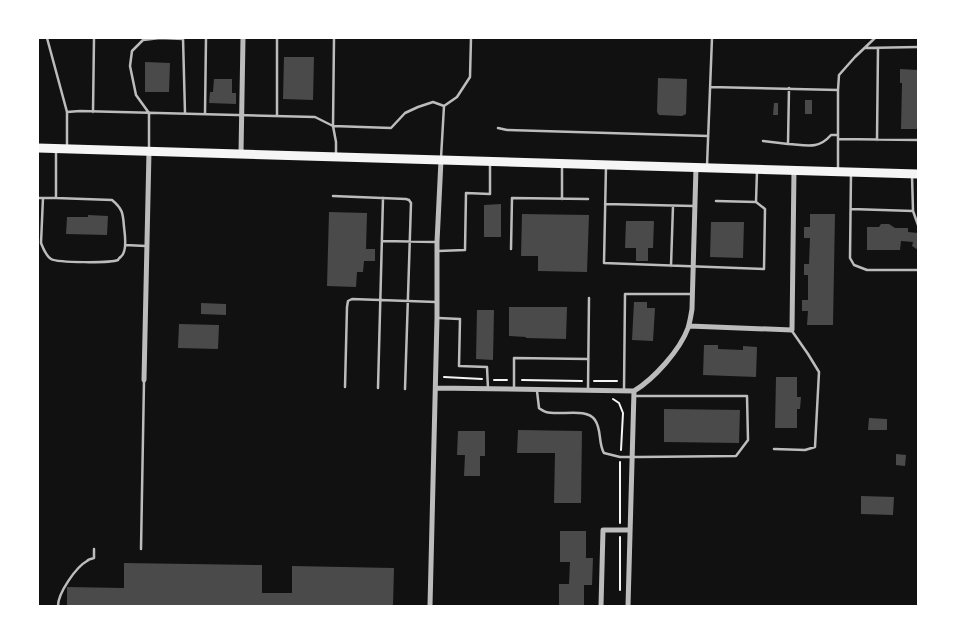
<svg xmlns="http://www.w3.org/2000/svg" width="956" height="644" font-family="'Fira Sans',sans-serif">
<style>
.building{fill:#4a4a4a}
.lines{fill:none;stroke-linecap:round;stroke-linejoin:round}
.path{stroke:#f5f5f5;stroke-width:2}
.service{stroke:#bcbcbc;stroke-width:2.5}
.minor{stroke:#bcbcbc;stroke-width:5}
.primary{stroke:#f5f5f5;stroke-width:9}
</style>
<rect width="100%" height="100%" fill="#111"/>
<path class="building" d="M284 57H314L313 100 283 99Z
M145 62 170 63 169 92H145Z
M900 69 918 70V129H901L902 83H900Z
M658 78 687 79 686 114 682 116 659 115 657 112Z
M214 79H232V93H236V104L209 103 210 92H213Z
M805 100H812V114H805Z
M774 103H778V115H773Z
M501 204V237H484V205Z
M329 212 367 213 366 249H375V261H364L363 272H357L356 287 327 286Z
M522 214 589 215 587 272 538 271V256H521Z
M810 214H835L833 325H807L808 311H802V300H808V275H804V264H809L810 238H804V227H810Z
M88 215 108 216 107 235 66 234 67 217H88Z
M626 221H654L653 248H648V261H636V248H625Z
M711 222H744L743 258 710 257Z
M881 224H889L895 228H908V232L918 233V250L912 246 913 242 901 241 900 250H867V227H879Z
M634 302H647V308H655L653 341 632 340Z
M201 303 226 304V315L201 314Z
M509 307H567L566 339 526 338V337L509 336Z
M477 310H494L493 360 476 359Z
M179 324 219 325 218 349 178 348Z
M704 345H718V349L743 350V346L757 347 756 377 703 375Z
M776 377H797V397H801L800 409H797V428H775Z
M664 409 740 410 739 443 664 442Z
M869 418 887 419V430H868Z
M518 430 582 431 581 503H554L555 453H517Z
M458 431H485V456H480V476H464L465 455H457Z
M896 454 906 455 905 466 896 465Z
M861 496 894 497 893 515 861 514Z
M560 531H586V558H593L592 585H584V606H559V584H569L570 562H560Z
M124 563 262 565V593H292V566L394 568 393 606H67V587L124 588Z"/>
<g class="lines">
<path class="path" d="M444 377 482 379
M494 380H507
M522 380 582 381
M594 381H617
M613 399 619 403 623 413 621 450
M620 523V462
M620 590V537"/>
<path class="service" d="M47 38 67 112V147
M183 38 185 113
M277 38V116
M334 38 333 126 336 142V155
M865 48 918 47
M710 87 838 90
M789 88 788 144C806 145 818 150 831 135H838
M67 112 80 111 315 117 333 126 391 128 405 113 418 107 433 102 444 106
M93 112 94 38
M205 113 206 38
M498 128 507 130 708 136
M838 139 918 140
M877 140 878 48
M763 141 788 144
M149 149V113L136 95 130 66 132 51 143 40 160 38 183 39
M441 158 444 106 457 97 470 77 471 38
M606 166 604 263 764 269 765 209 756 202 757 171
M707 166 712 38
M838 170V90L839 75 855 57 875 38
M851 173 850 258 854 265 867 270H918
M912 175 913 211 918 225
M333 196 406 199 409 200 411 203 405 389
M38 198H56V150
M43 198 41 243C43 248 46 256 51 259 58 263 111 263 118 260 118 259 123 255 123 254 127 247 125 235 124 227 123 214 123 209 112 200L56 198
M562 199V165
M716 201 756 202
M605 204 694 206
M851 209 913 211
M382 241 436 242
M125 245 146 246
M511 249 512 198 588 199
M438 251 465 250 466 193 490 194V162
M671 266 673 206
M438 318 460 319 459 366 487 367 488 389
M345 387 347 307 348 301 352 299 436 302
M378 388 383 198
M514 389V358L588 359
M588 390 589 298
M624 390 625 294H692
M537 391 539 408C540 409 545 412 546 412 559 416 587 407 595 420 602 430 598 443 604 453L620 457H639L736 456 748 440 747 396H635
M774 449 805 450 815 447 819 372 808 354 792 331
M141 549 144 381
M58 606C58 593 76 567 87 561 89 559 92 559 94 558V549"/>
<path class="minor" d="M241 153 243 38
M689 326 792 330 794 170
M144 380 149 151
M436 388 634 391
M634 391C654 379 680 350 688 328 690 322 691 315 692 309L696 167
M430 606 437 318V242L441 160
M601 606 603 530H630
M628 606 634 391"/>
<path class="primary" d="M38 148 918 174"/>
</g>
<rect width="956" height="644" fill="none" stroke="#ffffff" stroke-width="78"/>
</svg>
